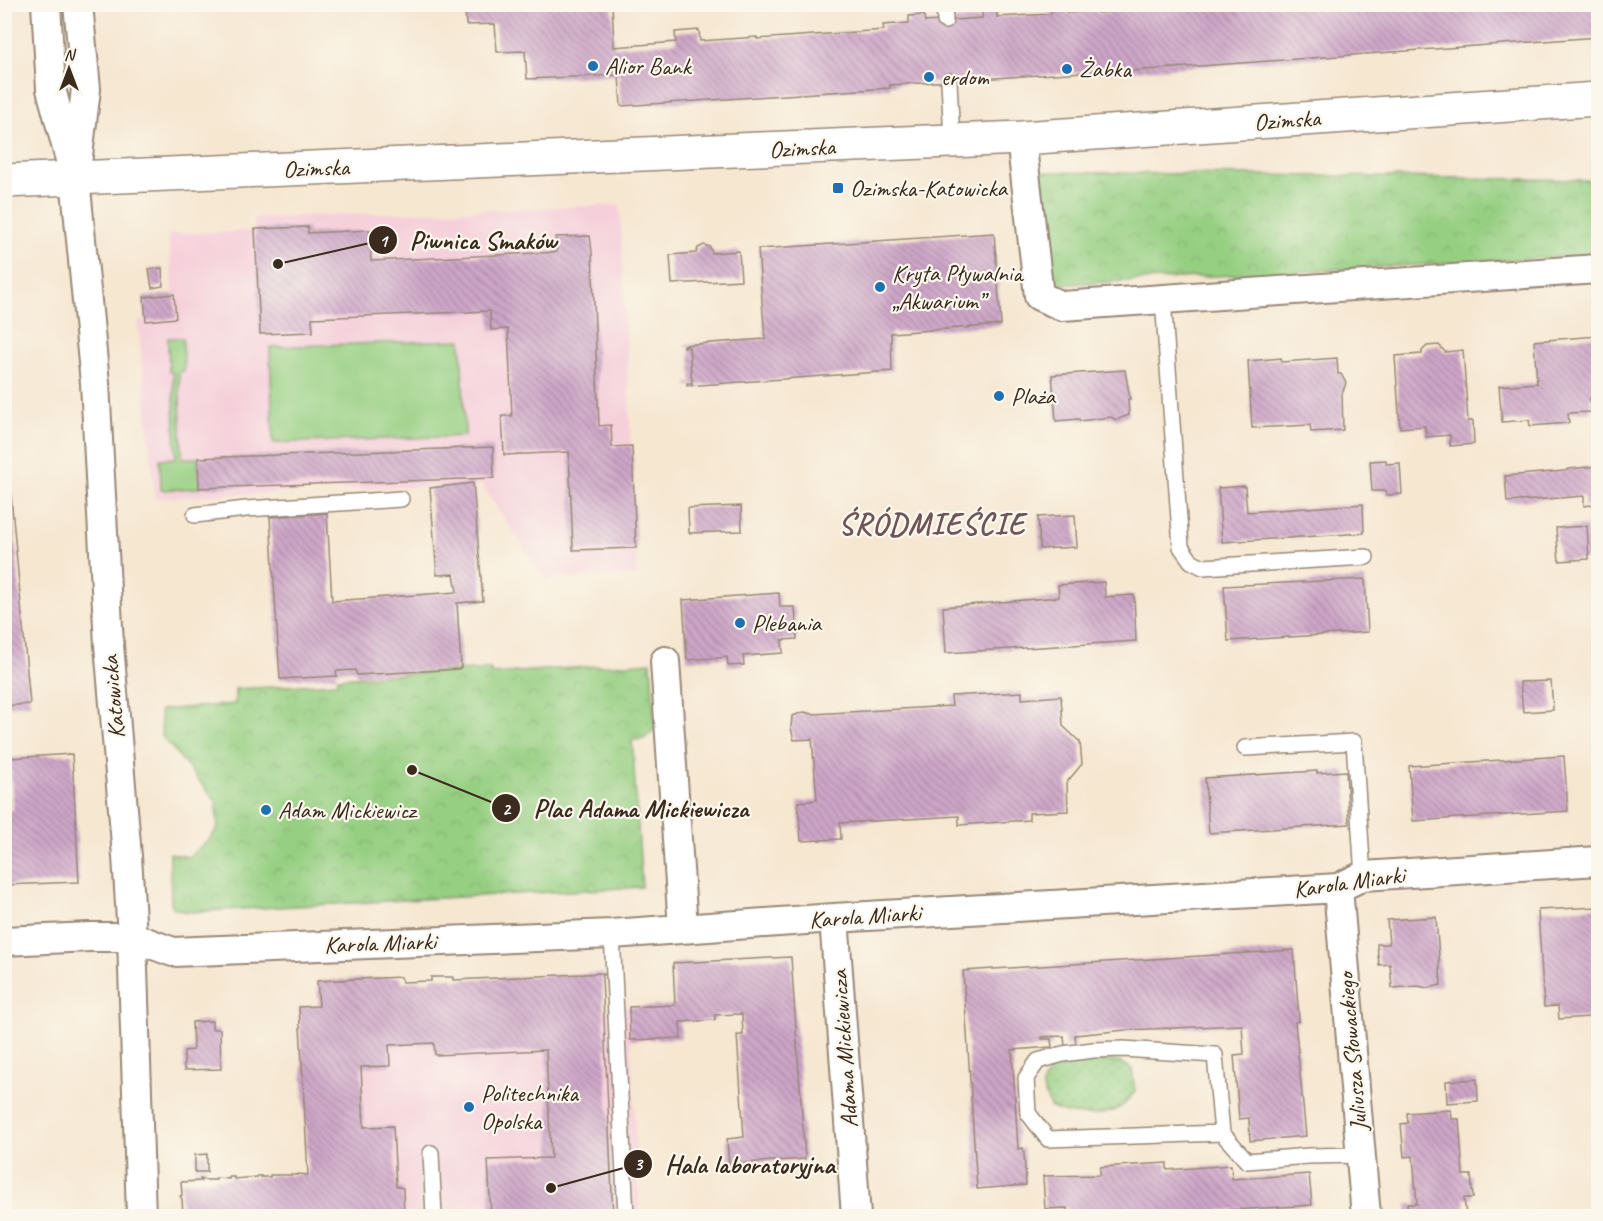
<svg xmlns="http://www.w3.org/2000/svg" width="1603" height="1221" font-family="Caveat,sans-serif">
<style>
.built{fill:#f5cfda}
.grass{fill:url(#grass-dots);stroke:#687c50;stroke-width:1.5}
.park{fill:url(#park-crowns);stroke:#687c50;stroke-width:1.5}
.pitch{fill:#96cf82;stroke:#687c50;stroke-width:1.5}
.building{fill:url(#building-back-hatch)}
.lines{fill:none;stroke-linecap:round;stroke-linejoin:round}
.service-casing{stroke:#988878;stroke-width:18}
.minor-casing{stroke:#988878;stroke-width:32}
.secondary-casing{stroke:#988878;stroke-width:36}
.service{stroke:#fff;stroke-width:15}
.minor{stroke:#fff;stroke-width:28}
.secondary{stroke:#fff;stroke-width:33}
.poi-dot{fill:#1f6fb2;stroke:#fbf7ec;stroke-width:2}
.labels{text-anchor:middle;stroke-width:4.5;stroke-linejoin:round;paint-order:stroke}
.poi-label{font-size:24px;fill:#3b2a1e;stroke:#fbf7ec;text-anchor:start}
.street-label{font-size:24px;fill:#3b2a1e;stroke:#fbf7ec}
.district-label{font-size:30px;font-weight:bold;letter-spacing:1.5px;fill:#6e555a;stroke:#fbf7ec}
.leader{fill:none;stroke:#3b2a1e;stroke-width:2}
.callout-dot{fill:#3b2a1e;stroke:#fbf7ec;stroke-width:2}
.mark-label{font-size:18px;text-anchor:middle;font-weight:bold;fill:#fff}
.callout-label{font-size:26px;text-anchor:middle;font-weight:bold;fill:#3b2a1e;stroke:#fbf7ec;stroke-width:4.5;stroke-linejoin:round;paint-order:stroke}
</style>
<defs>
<pattern id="grass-dots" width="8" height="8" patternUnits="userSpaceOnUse" patternTransform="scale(1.5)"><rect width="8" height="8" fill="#96cf82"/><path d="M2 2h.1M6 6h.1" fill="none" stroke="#82b270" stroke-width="1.8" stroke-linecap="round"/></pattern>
<pattern id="park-crowns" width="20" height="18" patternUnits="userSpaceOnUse" patternTransform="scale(1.5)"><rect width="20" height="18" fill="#96cf82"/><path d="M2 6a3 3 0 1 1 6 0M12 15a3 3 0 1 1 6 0" fill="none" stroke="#82b270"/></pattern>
<pattern id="building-back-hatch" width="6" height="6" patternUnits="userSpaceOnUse" patternTransform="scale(1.5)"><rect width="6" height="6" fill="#cea6c8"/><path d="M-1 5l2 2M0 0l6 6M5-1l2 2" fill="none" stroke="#a887a2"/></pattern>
</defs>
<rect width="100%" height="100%" fill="#fbf7ec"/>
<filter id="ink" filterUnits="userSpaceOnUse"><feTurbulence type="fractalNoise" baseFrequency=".0167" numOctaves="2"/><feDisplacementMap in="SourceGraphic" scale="12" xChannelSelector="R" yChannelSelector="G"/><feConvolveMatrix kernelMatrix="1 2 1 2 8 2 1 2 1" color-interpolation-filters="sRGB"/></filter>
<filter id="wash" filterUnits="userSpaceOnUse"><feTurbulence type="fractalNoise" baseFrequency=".008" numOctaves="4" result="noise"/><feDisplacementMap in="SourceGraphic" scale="24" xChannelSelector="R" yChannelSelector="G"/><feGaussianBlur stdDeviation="1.35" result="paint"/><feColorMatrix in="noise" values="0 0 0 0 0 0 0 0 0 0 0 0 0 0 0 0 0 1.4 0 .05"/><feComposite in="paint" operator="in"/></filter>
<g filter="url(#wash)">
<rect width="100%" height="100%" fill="#f6e7d1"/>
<path class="built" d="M620 205 637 575 545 579 481 484 155 498 138 321 176 318 168 234 255 231 254 218Z
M604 973 602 976 603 1009 629 1007 640 1216H183L180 1196 200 1181V1179L207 1180 216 1178 229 1179 234 1177V1178L308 1175 299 1007 319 1006 317 981 401 977 403 982 431 981V977L453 980Z"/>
<path class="grass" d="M1080 1059 1120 1062 1132 1069 1135 1092C1131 1096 1127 1102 1122 1106 1102 1119 1070 1117 1050 1107L1042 1086C1049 1064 1058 1064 1080 1059Z"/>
<path class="park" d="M1041 172 1598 180V255L1053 285Z
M651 662 655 729 644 739 632 740 642 887 187 912 174 908 171 903 170 853 188 857 209 840 218 828 216 801 162 736 160 710 235 704V689L337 683V678L491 669V674Z"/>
<path class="pitch" d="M168 338H183L184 371 179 372 182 458H198L199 488 161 490 160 459 176 458 173 372H169Z
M461 340 465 436 273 443 270 347Z"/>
<g id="blocks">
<path class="building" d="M465 4H612L614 47 676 42 675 32 699 30 700 41 757 37V39L884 30 883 25 909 23V16L924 15 925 22 982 18V11L997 9V17L1051 14V6L1066 5 1067 13 1097 11V13L1113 12V7H1122V4H1598V37L1105 73H1100L1099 71 890 85V88L621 106 619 75 527 79 525 51 497 52 495 24 466 25Z
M308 227V233L370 230 371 261 557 252 556 237 590 236 592 252 599 426 611 425 612 447 632 446 636 548 573 550 569 452 504 455 502 416H512L508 329 491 330 490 311 312 318 313 332 260 334 255 229Z
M994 233 1001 325 891 333 892 371 687 386V383H692L689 347H684V345L765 339 758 249Z
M704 245 710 247 712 253 739 251 741 280 672 284 670 255 696 253 698 248Z
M162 268 163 286 152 288 149 269Z
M174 294 176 318 146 321 144 297Z
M1598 336V398H1590L1591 412 1568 413 1569 423 1530 426 1529 420 1502 422 1499 386 1537 383 1534 341Z
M1439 345 1445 352 1463 350 1468 421H1473L1474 444 1450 446V435L1426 437 1425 426 1400 428 1395 356 1422 354V351L1427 346Z
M1281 358 1282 362 1337 358 1338 374H1341L1346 383 1342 394 1343 430 1311 432 1310 425 1252 428 1248 361Z
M1125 370 1130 399H1128L1129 415 1116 420 1111 417 1080 421 1079 419 1056 421 1052 375Z
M4 441H6L30 704 4 706Z
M493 447 494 478 199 488 198 458Z
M1386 460V464L1400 463 1402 494 1386 495V491H1372L1370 461Z
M1598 466V504L1584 506V496L1507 502 1505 476 1565 471 1569 469Z
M473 483 483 601 457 603 461 667 459 669 357 675 355 670 336 671 337 676 280 679 270 517 327 513 332 601 457 592 454 574 437 575 430 488Z
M1245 486 1247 512 1363 504 1364 533 1222 542 1218 488Z
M741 506 742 531 689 533 688 508Z
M1075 515 1077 547 1040 549 1038 517Z
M1587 526 1589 559 1559 561 1556 528Z
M1365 579 1368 632 1228 641 1224 586Z
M1104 582 1105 597 1134 595 1136 641 946 653 943 607 1059 597 1058 585Z
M779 593 780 607H795L797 639 782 640 783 653 743 656 744 665 728 666 727 657 687 660 683 600Z
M1551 681 1553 710 1523 712 1520 682Z
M1022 692V699L1061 696 1063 726 1080 742 1082 764 1067 782 1068 811 1029 813V820L959 825V816L840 823 841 839 801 841 798 802 817 800 812 739 794 740 791 728 792 716 804 712 813 714 952 706 951 696Z
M72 754 79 882 4 885V811L13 810 10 758Z
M1564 756 1568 811 1413 821 1409 766Z
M1317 771V773L1346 771 1349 824 1209 833 1205 778Z
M1598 907V1004L1589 1005 1590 1017 1559 1019 1558 1006 1544 1007 1538 910Z
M1436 917 1441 985 1428 988 1418 986 1392 988 1390 964 1379 965 1377 944H1389L1387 920Z
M1294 950 1299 1021 1295 1022 1306 1136 1250 1141 1249 1118 1239 1119 1234 1055 1244 1054 1242 1025 1126 1030 1075 1035 1076 1046H1065L1064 1036 1042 1037V1039H1051L1052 1047 1012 1050 1018 1149 1023 1148 1024 1153 1026 1185 977 1189 963 971Z
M791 957 805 1159 729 1164 727 1139 744 1137 737 1035H743L742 1014 715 1015V1020L680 1022 681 1038 630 1040 629 1007 675 1005 673 963Z
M604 973V975L602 976 613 1216H491L488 1160 551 1158 546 1050 435 1055 434 1043 389 1045 390 1066 361 1067 364 1127 393 1126 396 1186 403 1188 404 1216H183L182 1199 180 1196 182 1195 181 1182 201 1181 200 1179 206 1180H216V1178L229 1179V1177H234V1179L257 1177V1176H261V1177H270V1175H297V1174L308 1175 299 1007 319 1006 317 981 401 977 402 982 431 981V977H453V980Z
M212 1021V1029H220L221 1069 184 1070V1051L193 1050 192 1022Z
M1477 1079 1478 1101 1447 1103 1446 1081Z
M1451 1110 1452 1119H1459L1463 1175H1471L1473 1198H1464L1466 1216H1408L1407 1204H1417L1413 1156 1404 1157 1401 1124 1408 1123 1407 1113Z
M207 1154V1172H195V1155Z
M1167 1163V1170L1231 1165 1232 1179 1309 1174 1312 1205 1141 1216H1067V1208L1045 1209 1043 1176 1100 1175V1167Z"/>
</g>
</g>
<g filter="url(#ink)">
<use href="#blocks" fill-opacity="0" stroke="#988878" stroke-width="1.5"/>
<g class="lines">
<defs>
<path id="service" d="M944 4 945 21
M949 81 952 141
M1163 299 1181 547 1191 561 1203 567 1366 557
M195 515 246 509 401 499
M1245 748 1354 742 1363 876
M612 934 626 1216
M1222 1133 1048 1139 1028 1113 1026 1078 1038 1061 1063 1054 1093 1050 1123 1049 1215 1055 1222 1133 1247 1161 1308 1156 1361 1155
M431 1153 434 1216"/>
<path id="minor" d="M46 4 51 89 75 178 95 383 109 645 127 856 132 937 141 1216
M1021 138 1039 296 1062 306 1598 269
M77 164 86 89 78 4
M665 661 683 928
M1338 888 1366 1216
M834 918 856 1216
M4 941 90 937H132L173 952 612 934 834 918 1338 888 1363 876 1598 861"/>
<path id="secondary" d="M4 181 1021 138 1598 99"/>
</defs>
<use href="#service" class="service-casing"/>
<use href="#minor" class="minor-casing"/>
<use href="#secondary" class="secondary-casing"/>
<use href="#service" class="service"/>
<use href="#minor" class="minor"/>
<use href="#secondary" class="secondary"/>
</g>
</g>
<g class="poi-dot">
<circle cx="593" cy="66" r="6"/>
<circle cx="1067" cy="69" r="6"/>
<circle cx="929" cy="77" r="6"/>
<rect x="832" y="182" width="12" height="12" rx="3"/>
<circle cx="880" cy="287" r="6"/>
<circle cx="999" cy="396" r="6"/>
<circle cx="740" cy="623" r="6"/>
<circle cx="266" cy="810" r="6"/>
<circle cx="469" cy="1107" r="6"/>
</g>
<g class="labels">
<g class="poi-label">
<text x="605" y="74">Alior Bank</text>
<text x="1079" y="77">Żabka</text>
<text x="941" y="85">erdom</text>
<text x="850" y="196">Ozimska-Katowicka</text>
<text x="892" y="281">Kryta Pływalnia<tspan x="892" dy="28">„Akwarium”</tspan></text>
<text x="1011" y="404">Plaża</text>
<text x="752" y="631">Plebania</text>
<text x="278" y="818">Adam Mickiewicz</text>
<text x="481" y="1101">Politechnika<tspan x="481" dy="28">Opolska</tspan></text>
</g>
<g class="street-label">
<text transform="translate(1287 120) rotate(-4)" y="8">Ozimska</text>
<text transform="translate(802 148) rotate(-3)" y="8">Ozimska</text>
<text transform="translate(316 168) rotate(-2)" y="8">Ozimska</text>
<text transform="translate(113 697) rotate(-95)" y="8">Katowicka</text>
<text transform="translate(1349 882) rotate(-8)" y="8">Karola Miarki</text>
<text transform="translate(865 916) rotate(-4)" y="8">Karola Miarki</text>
<text transform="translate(380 943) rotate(-2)" y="8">Karola Miarki</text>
<text transform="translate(844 1049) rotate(-94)" y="8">Adama Mickiewicza</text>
<text transform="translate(1352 1052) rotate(-95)" y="8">Juliusza Słowackiego</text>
</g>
<g class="district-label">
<text x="932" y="534">ŚRÓDMIEŚCIE</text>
</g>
</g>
<path class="leader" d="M278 264L383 240M412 770L506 808M551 1188L638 1164"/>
<g class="callout-dot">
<circle cx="278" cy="264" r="6"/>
<circle cx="412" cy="770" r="6"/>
<circle cx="551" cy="1188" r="6"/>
<circle cx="383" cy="240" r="15"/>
<circle cx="506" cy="808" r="15"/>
<circle cx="638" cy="1164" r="15"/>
</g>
<g class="mark-label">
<text x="383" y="247">1</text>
<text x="506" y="815">2</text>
<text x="638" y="1170">3</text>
</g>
<g class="callout-label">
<text x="483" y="249">Piwnica Smaków</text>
<text x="641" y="817">Plac Adama Mickiewicza</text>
<text x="750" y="1173">Hala laboratoryjna</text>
</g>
<rect width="1603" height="1221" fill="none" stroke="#fbf7ec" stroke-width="24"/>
<g transform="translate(69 69)" stroke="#fbf7ec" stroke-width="4.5" paint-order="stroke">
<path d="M0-4.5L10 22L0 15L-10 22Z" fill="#3b2a1e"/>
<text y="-9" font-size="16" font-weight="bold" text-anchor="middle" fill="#3b2a1e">N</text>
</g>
</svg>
